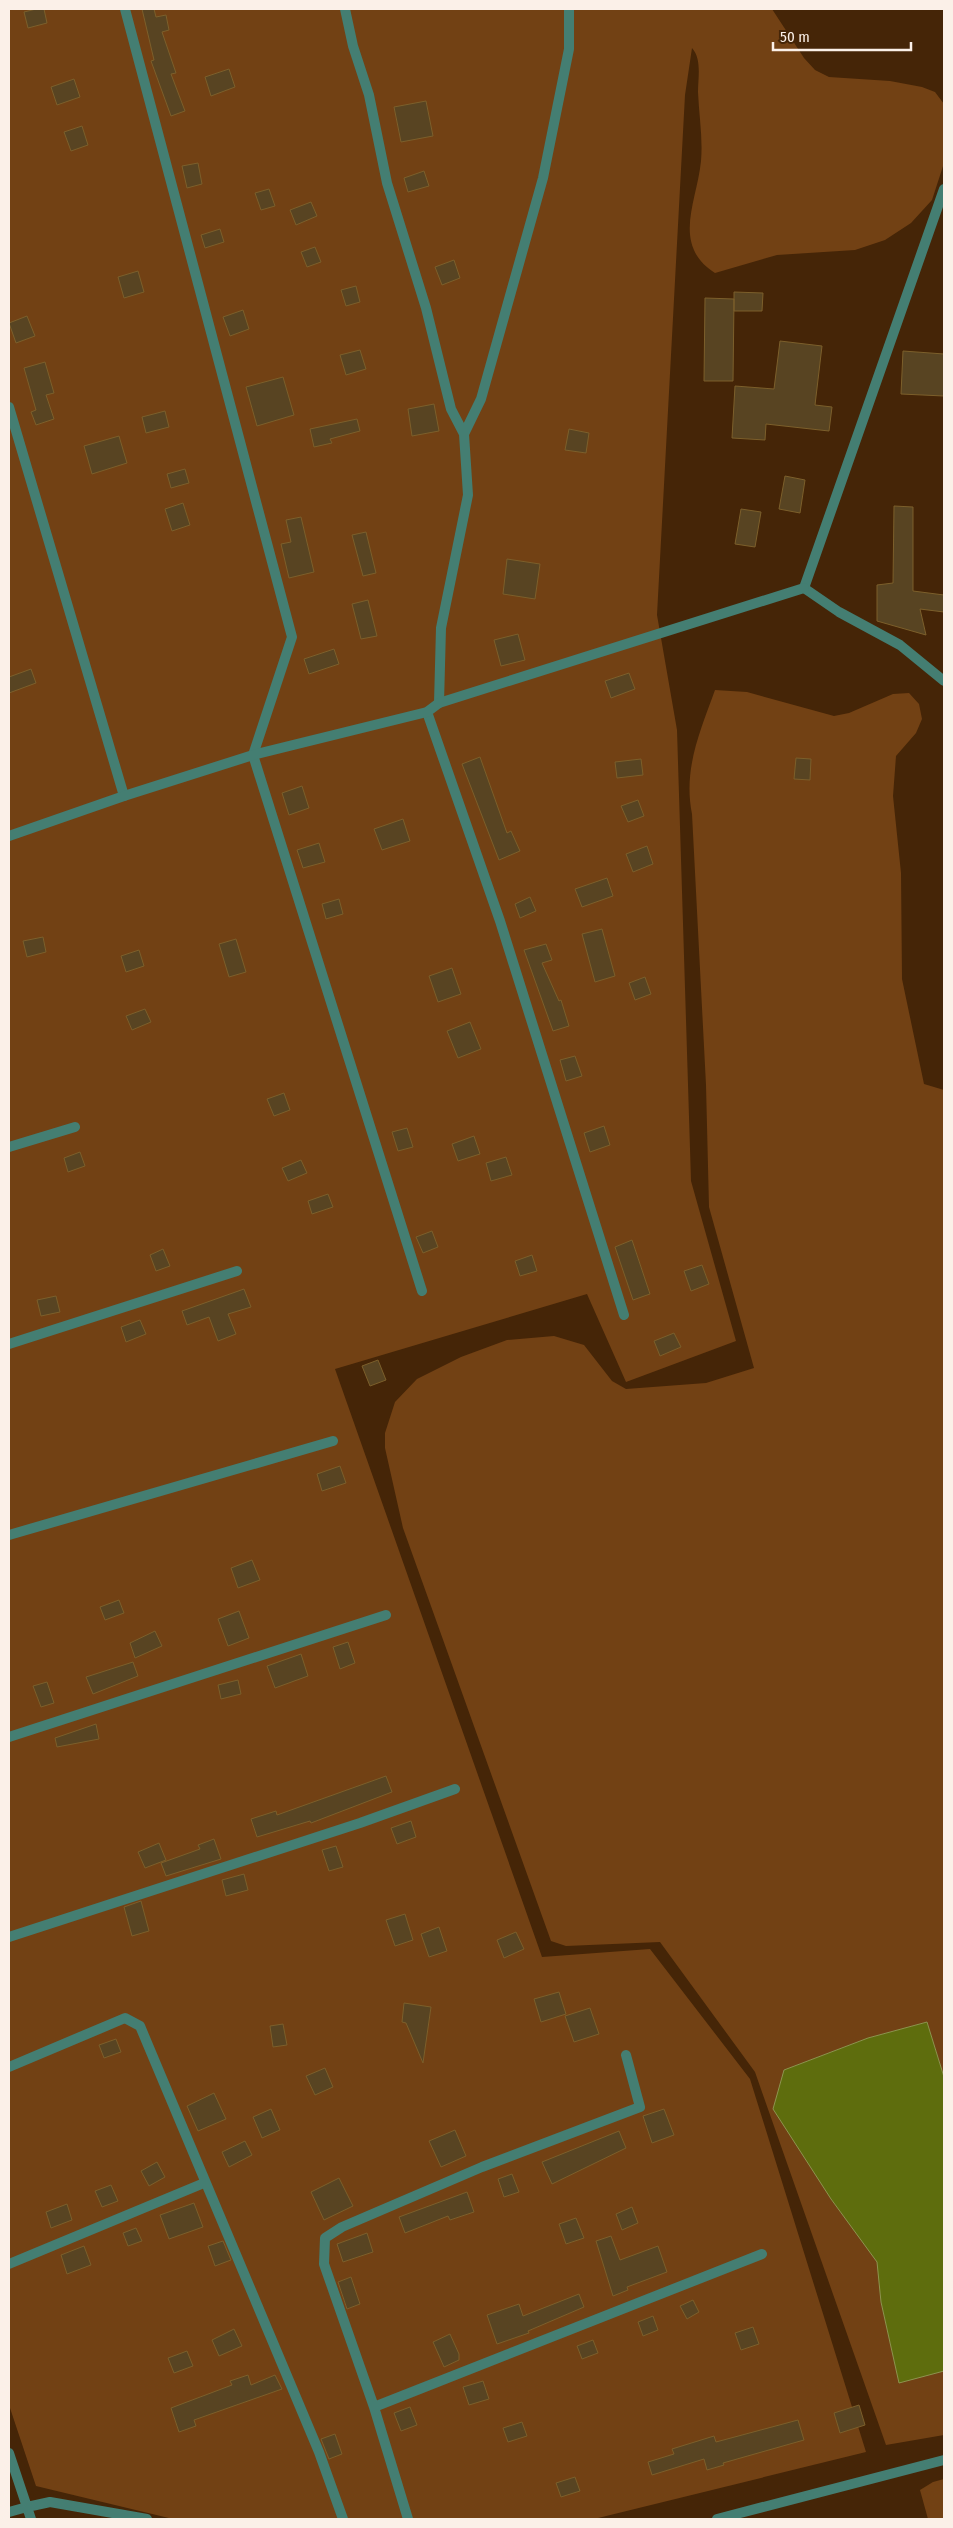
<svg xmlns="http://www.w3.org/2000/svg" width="953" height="2528" font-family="'Fira Sans Condensed',sans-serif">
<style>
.green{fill:#724114}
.water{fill:#5e6d0d;stroke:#8d944f}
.building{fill:#584422;stroke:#7c5f2b}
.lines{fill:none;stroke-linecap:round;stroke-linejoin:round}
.lane{stroke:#447e72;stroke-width:10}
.street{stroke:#447e72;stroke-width:10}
</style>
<rect width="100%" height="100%" fill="#452507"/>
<path class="green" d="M9 9H772L804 58 815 70 829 77 890 81 922 87 935 92 944 104V163L932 200 911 223 885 240 855 250 777 255 715 273C671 245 697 202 701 161 703 138 699 116 698 92 698 78 702 59 692 48L685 95 657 615 677 730 691 1181 736 1341 626 1382 587 1294 335 1369 542 1957 650 1949 750 2079 866 2452 594 2519H173L36 2486 9 2405Z
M715 690 747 692 834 716 849 713 893 694 909 693 919 704 922 719 916 733 896 756 893 796 901 873 902 979 924 1084 944 1090V2077L927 2022 868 2038 784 2070 831 2199 878 2262 881 2302 899 2382 944 2371V2435L886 2445 755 2072 660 1942 566 1946 551 1941 403 1528 385 1448V1433L395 1402 417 1379 461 1357 507 1340 554 1336 584 1345 612 1381 626 1389 706 1383 754 1368 709 1207 706 1085 692 814C683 769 700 732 715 690Z
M944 2479V2519H928L920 2490 933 2482Z"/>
<path class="water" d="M927 2022 944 2077V2371L899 2383 881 2302 877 2262 831 2199 773 2109 784 2070 868 2038Z"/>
<path class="building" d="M36 9H44L47 23 28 28 24 12Z
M142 9H154L156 17 166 15 169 30 162 32 176 73 171 74 185 111 171 116 151 61 154 60Z
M229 69 235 87 211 96 205 77Z
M74 79 80 97 57 105 51 87Z
M426 101 433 136 401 142 394 107Z
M82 126 88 145 71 151 64 132Z
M198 163 202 184 187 188 182 166Z
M424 171 429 186 408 192 404 178Z
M269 189 275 206 261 210 255 193Z
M311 202 317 216 296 225 290 210Z
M220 229 224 242 205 248 201 235Z
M315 247 321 262 307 267 301 252Z
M454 260 460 278 442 285 435 267Z
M138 271 144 292 124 298 118 277Z
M356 286 360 302 346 306 341 290Z
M734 292 763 293 762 311H734Z
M705 298 734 299 733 381H704Z
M243 310 249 329 230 336 223 317Z
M27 316 35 336 16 343 9 323Z
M780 341 822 346 815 405 832 407 829 431 766 424 765 440 732 438 735 386 774 389Z
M360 350 366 369 346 375 340 355Z
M903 351 944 354V396L901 394Z
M45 362 54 393 46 395 54 419 36 425 31 412 36 410 24 368Z
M283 377 294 415 257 426 246 387Z
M434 404 439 431 412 436 408 409Z
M165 411 169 427 146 433 142 417Z
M357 419 360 431 330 439 332 443 314 447 310 429Z
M569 429 589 433 586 453 565 450Z
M119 436 127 463 92 474 84 446Z
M185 469 189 483 171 488 167 474Z
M785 476 805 480 800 513 779 509Z
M183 503 190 525 172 531 165 509Z
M894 506 913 507V591L944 595V612L920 609 926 635 877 621V585L893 583Z
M741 509 761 512 755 547 735 544Z
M301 517 314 572 289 578 281 544 291 542 286 520Z
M366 532 376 573 363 576 352 535Z
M507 559 540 564 535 599 503 594Z
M368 600 377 636 361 639 352 604Z
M518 634 525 660 501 666 494 640Z
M334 649 339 664 309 674 304 659Z
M31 669 36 683 9 693V677Z
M629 673 635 689 611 698 605 681Z
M480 757 507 833 511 831 520 851 499 860 462 764Z
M796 758 811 759 810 780 794 779Z
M641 759 643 775 617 778 615 762Z
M302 786 309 808 289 815 282 793Z
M638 800 644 816 628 822 621 806Z
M403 819 410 841 382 850 374 829Z
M319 843 325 862 303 868 297 850Z
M647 846 653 864 633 872 626 854Z
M607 878 613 896 582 907 575 889Z
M530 897 536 911 520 918 515 904Z
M339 899 343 914 326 919 322 904Z
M602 929 615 976 595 982 582 934Z
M43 937 46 952 27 957 23 941Z
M236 939 246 972 229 977 219 944Z
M546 944 552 960 542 963 559 1001 561 1000 569 1026 553 1031 524 950Z
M139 950 144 966 126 972 121 956Z
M452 968 461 994 438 1002 429 976Z
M645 977 651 994 635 1000 629 983Z
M145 1009 151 1022 132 1030 126 1016Z
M470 1022 481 1049 458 1058 447 1031Z
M575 1056 582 1076 566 1081 560 1060Z
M284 1093 290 1110 274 1116 267 1099Z
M604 1126 610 1145 590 1152 584 1133Z
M407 1128 413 1147 398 1151 392 1132Z
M474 1136 480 1154 458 1161 452 1144Z
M80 1152 85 1166 68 1172 64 1158Z
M506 1157 512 1175 491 1181 486 1163Z
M301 1160 307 1173 288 1181 282 1168Z
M328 1194 333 1207 312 1214 308 1201Z
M432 1231 438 1247 423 1253 416 1237Z
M632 1240 650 1294 633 1300 615 1247Z
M163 1249 170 1266 156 1271 150 1255Z
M532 1255 537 1271 520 1276 515 1261Z
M702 1265 709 1284 691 1291 684 1271Z
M244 1289 251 1307 228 1314 236 1334 218 1341 209 1317 187 1325 182 1311Z
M56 1296 60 1312 41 1316 37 1300Z
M140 1320 146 1334 126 1342 121 1327Z
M674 1333 681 1347 660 1356 654 1341Z
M378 1360 386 1380 370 1386 362 1366Z
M340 1466 346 1483 322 1491 317 1474Z
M252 1560 260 1580 238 1588 231 1568Z
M119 1600 124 1613 105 1620 100 1607Z
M239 1611 249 1638 228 1646 218 1619Z
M155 1631 162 1646 135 1658 130 1643Z
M348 1642 355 1663 340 1669 333 1647Z
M301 1654 308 1676 275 1688 267 1666Z
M133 1662 138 1676 93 1694 86 1677Z
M238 1680 241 1694 221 1699 218 1685Z
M47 1682 54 1703 41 1707 33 1686Z
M96 1724 99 1739 57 1747 55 1738Z
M386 1776 392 1792 311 1823 310 1821 257 1837 251 1819 276 1811 277 1815Z
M411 1821 416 1837 397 1844 391 1828Z
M214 1839 221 1859 166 1876 161 1863 200 1849 198 1845Z
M159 1843 166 1860 145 1868 138 1852Z
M336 1846 343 1867 329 1871 322 1850Z
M244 1874 248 1890 226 1896 222 1880Z
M141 1901 149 1931 132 1936 124 1907Z
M405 1914 413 1940 395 1946 386 1920Z
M439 1927 447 1951 429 1957 421 1934Z
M516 1932 524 1949 504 1958 497 1940Z
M559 1992 566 2014 541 2022 534 1999Z
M404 2003 431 2007 423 2063 406 2023 402 2022Z
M590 2008 599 2034 574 2042 565 2016Z
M283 2024 287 2045 273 2047 270 2026Z
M116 2039 121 2052 104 2058 99 2045Z
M325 2068 333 2087 315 2095 306 2076Z
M214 2093 226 2119 198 2131 187 2106Z
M271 2109 280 2130 262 2138 253 2117Z
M664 2109 674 2135 652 2143 643 2116Z
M455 2130 466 2156 441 2167 429 2141Z
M619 2131 626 2148 552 2184 542 2162Z
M245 2141 252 2155 229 2167 222 2152Z
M157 2162 165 2177 149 2186 141 2171Z
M512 2174 519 2192 504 2197 498 2179Z
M339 2178 353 2206 324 2220 311 2192Z
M111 2185 118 2201 102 2207 95 2191Z
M467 2192 474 2212 450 2220 448 2216 405 2233 399 2217Z
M194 2203 203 2227 169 2239 160 2215Z
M67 2204 72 2220 51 2228 46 2212Z
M632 2207 638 2223 622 2230 616 2214Z
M576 2218 584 2238 566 2244 559 2224Z
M136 2228 142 2241 128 2246 123 2233Z
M367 2233 373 2252 343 2262 337 2244Z
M611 2236 620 2260 658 2246 667 2272 627 2287 628 2290 613 2296 596 2241Z
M223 2241 231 2260 215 2266 208 2246Z
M84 2246 91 2265 67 2274 61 2255Z
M351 2277 360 2304 347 2309 338 2282Z
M579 2294 584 2307 528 2331 529 2333 497 2344 487 2315 519 2304 523 2316Z
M693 2300 699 2312 687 2319 680 2306Z
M653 2316 658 2330 643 2336 638 2322Z
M753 2327 759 2344 741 2350 735 2333Z
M234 2329 242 2346 219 2356 212 2340Z
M450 2334 459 2354V2360L444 2367 433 2342Z
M593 2340 598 2353 582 2359 577 2346Z
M187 2351 193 2366 174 2373 168 2358Z
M248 2375 251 2385 275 2375 282 2389 194 2420 196 2426 179 2432 171 2408 232 2385 230 2381Z
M483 2381 489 2399 469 2405 463 2387Z
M859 2405 865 2425 840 2433 834 2413Z
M410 2407 417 2425 401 2431 394 2413Z
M798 2420 804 2440 723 2463 724 2465 707 2470 704 2459 652 2475 648 2462 674 2454 672 2449 714 2436 716 2442Z
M522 2422 527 2436 508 2442 503 2428Z
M335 2434 342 2454 329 2459 321 2439Z
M575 2477 580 2491 561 2497 556 2483Z"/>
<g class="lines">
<path class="lane" d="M125 9 292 637 253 755 422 1291
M345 9 353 46 369 95 387 183 426 308 451 409 464 434
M944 189 804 588 839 612 900 645 944 681
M9 407 124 796
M439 703 441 628 468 495 464 434 481 399 543 178 569 49V9
M427 712 500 921 624 1315
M9 1147 75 1127
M9 1344 237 1271
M9 1535 333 1441
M9 1737 386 1615
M9 1937 360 1823 455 1789
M9 2067 125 2018 140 2026 319 2452 343 2519
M9 2264 204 2183
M374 2407 762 2254
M408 2519 374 2407 324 2264 325 2238 342 2227 482 2167 640 2107 626 2055"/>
<path class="street" d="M9 836 124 796 253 755 427 712 439 703 804 588
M9 2453 27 2507 50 2502 147 2519
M9 2512 27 2507 31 2519
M717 2519 944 2460"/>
</g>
<rect width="953" height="2528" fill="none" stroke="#fbf0e8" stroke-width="20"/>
<path d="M773 42v8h138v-8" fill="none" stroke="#fbf0e8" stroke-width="2.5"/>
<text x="780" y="42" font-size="15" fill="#fbf0e8" stroke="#452507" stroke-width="4" paint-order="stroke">50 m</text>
</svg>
